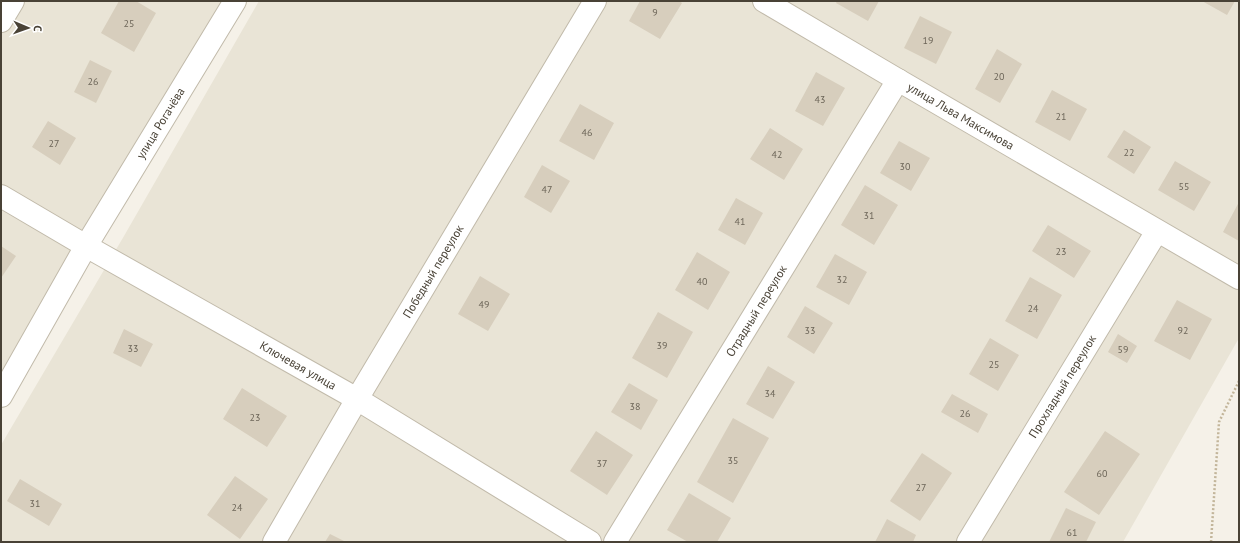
<svg xmlns="http://www.w3.org/2000/svg" width="1240" height="543" font-family="'PT Sans',sans-serif">
<style>
.residential{fill:#e9e4d6}
.building{fill:#d7cebd}
.lines{fill:none;stroke-linecap:round;stroke-linejoin:round}
.minor-casing{stroke:#c1baaa;stroke-width:24}
.path{stroke:#c3b69b;stroke-width:2.5;stroke-dasharray:2 2;stroke-linecap:butt}
.minor{stroke:#fff;stroke-width:22}
.labels{text-anchor:middle;stroke-width:3.5;stroke-linejoin:round;paint-order:stroke}
.number-label{font-size:10px;fill:#6c6558}
.street-label{font-size:12px;fill:#494236;stroke:#fff}
</style>
<rect width="100%" height="100%" fill="#f5f1e8"/>
<path class="residential" d="M1 1H224L1 391Z
M259 1H1239V338L1123 542H1V445L124 236Z"/>
<path class="building" d="M119 1H136L156 13 134 52 101 33Z
M640 1H679L682 3 660 39 629 21Z
M837 1H879L868 21 836 3Z
M1202 1H1235L1227 15Z
M920 16 952 32 936 64 904 48Z
M997 49 1022 64 1000 103 975 89Z
M90 60 112 71 96 103 74 92Z
M816 72 845 88 823 126 795 111Z
M1052 90 1087 109 1070 141 1035 122Z
M580 104 614 123 594 160 559 141Z
M48 121 76 138 60 165 32 147Z
M770 128 803 149 784 180 750 159Z
M1124 130 1151 147 1134 174 1107 157Z
M899 141 930 158 911 191 880 173Z
M1175 161 1211 182 1194 211 1158 190Z
M542 165 570 181 551 213 524 197Z
M865 185 898 205 874 245 841 225Z
M736 198 763 213 745 245 718 230Z
M1239 202V241L1223 232Z
M1048 225 1091 251 1074 278 1032 251Z
M1 246 16 256 1 278Z
M697 252 730 272 708 310 675 290Z
M835 254 867 272 849 305 816 287Z
M480 276 510 294 488 331 458 314Z
M1030 277 1062 295 1037 339 1005 321Z
M1177 300 1212 319 1190 360 1154 341Z
M805 306 833 323 814 354 787 337Z
M658 312 693 332 667 378 632 358Z
M124 329 153 344 141 367 113 353Z
M1118 334 1137 346 1127 363 1108 352Z
M990 338 1019 355 998 391 969 374Z
M768 366 795 382 773 419 746 404Z
M629 383 658 400 641 430 611 412Z
M242 388 287 416 267 447 223 419Z
M952 394 988 414 978 433 941 412Z
M733 418 769 438 733 503 697 482Z
M596 431 633 455 607 495 570 471Z
M1105 431 1140 454 1099 515 1064 492Z
M922 453 952 473 920 521 890 501Z
M235 476 268 499 240 539 207 515Z
M20 479 62 504 49 526 7 501Z
M689 493 731 518 717 542H688L667 530Z
M1066 508 1096 522 1086 542H1049Z
M887 519 916 535 913 542H875Z
M330 534 346 542H325Z"/>
<g class="lines">
<defs>
<g id="minor">
<path id="s1" d="M764 1 898 80 1239 278"/>
<path d="M1 21 13 1"/>
<path id="s2" d="M1 196 86 246 357 399 590 542"/>
<path id="s3" d="M1 396 86 246 235 1"/>
<path id="s4" d="M274 542 357 399 595 1"/>
<path id="s5" d="M615 542 898 80"/>
<path id="s6" d="M968 542 1157 231"/>
</g>
</defs>
<use href="#minor" class="minor-casing"/>
<path class="path" d="M1211 542 1219 422 1239 381"/>
<use href="#minor" class="minor"/>
</g>
<g class="labels">
<g class="number-label">
<text x="655" y="16">9</text>
<text x="129" y="27">25</text>
<text x="928" y="44">19</text>
<text x="999" y="80">20</text>
<text x="93" y="85">26</text>
<text x="820" y="103">43</text>
<text x="1061" y="120">21</text>
<text x="587" y="136">46</text>
<text x="54" y="147">27</text>
<text x="1129" y="156">22</text>
<text x="777" y="158">42</text>
<text x="905" y="170">30</text>
<text x="1184" y="190">55</text>
<text x="547" y="193">47</text>
<text x="869" y="219">31</text>
<text x="740" y="225">41</text>
<text x="1061" y="255">23</text>
<text x="842" y="283">32</text>
<text x="702" y="285">40</text>
<text x="484" y="308">49</text>
<text x="1033" y="312">24</text>
<text x="810" y="334">33</text>
<text x="1183" y="334">92</text>
<text x="662" y="349">39</text>
<text x="133" y="352">33</text>
<text x="1123" y="353">59</text>
<text x="994" y="368">25</text>
<text x="770" y="397">34</text>
<text x="635" y="410">38</text>
<text x="965" y="417">26</text>
<text x="255" y="421">23</text>
<text x="733" y="464">35</text>
<text x="602" y="467">37</text>
<text x="1102" y="477">60</text>
<text x="921" y="491">27</text>
<text x="35" y="507">31</text>
<text x="237" y="511">24</text>
<text x="1072" y="536">61</text>
</g>
<g class="street-label">
<text dy="4" stroke="none"><textPath href="#s1" startOffset="228">улица Льва Максимова</textPath></text>
<text dy="4" stroke="none"><textPath href="#s3" startOffset="316">улица Рогачёва</textPath></text>
<text dy="4" stroke="none"><textPath href="#s4" startOffset="314">Победный переулок</textPath></text>
<text dy="4" stroke="none"><textPath href="#s5" startOffset="271">Отрадный переулок</textPath></text>
<text dy="4" stroke="none"><textPath href="#s2" startOffset="342">Ключевая улица</textPath></text>
<text dy="4" stroke="none"><textPath href="#s6" startOffset="182">Прохладный переулок</textPath></text>
</g>
</g>
<rect width="1240" height="543" fill="none" stroke="#494236" stroke-width="4"/>
<g transform="translate(28 28) rotate(92)" stroke="#ffffff" stroke-width="3" paint-order="stroke">
<path d="M0-3L7 15L0 10L-7 15Z" fill="#494236"/>
<text y="-6" font-size="11" font-weight="bold" text-anchor="middle" fill="#494236">С</text>
</g>
</svg>
